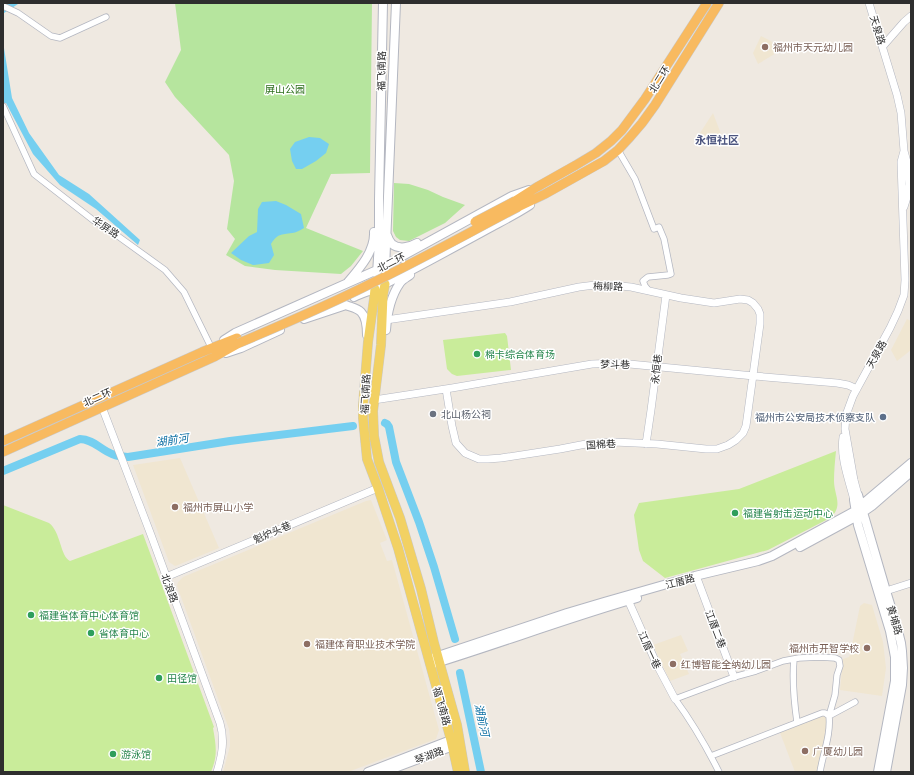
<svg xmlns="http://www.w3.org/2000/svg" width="914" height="775" font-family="Mulish,'Noto Sans SC',sans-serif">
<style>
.education{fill:#f0e6d1}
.green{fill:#b6e59e}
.pitch{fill:#c9ec9a}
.water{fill:#75cff0}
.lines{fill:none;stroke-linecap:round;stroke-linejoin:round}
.river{stroke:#75cff0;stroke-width:8}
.minor-casing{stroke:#b4b7c1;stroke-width:7}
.tertiary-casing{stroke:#b4b7c1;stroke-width:8}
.secondary-casing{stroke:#b4b7c1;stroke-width:10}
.primary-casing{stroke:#c9c9c9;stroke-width:10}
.trunk-casing{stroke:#c9c9c9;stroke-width:10}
.minor{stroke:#fff;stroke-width:5.5}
.tertiary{stroke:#fff;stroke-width:7}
.secondary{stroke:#fff;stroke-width:8}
.primary{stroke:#f2d163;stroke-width:9}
.trunk{stroke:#f8ba60;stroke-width:9}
.trunk-bridge-casing{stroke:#c9c9c9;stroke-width:10;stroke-linecap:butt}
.trunk-bridge{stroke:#f8ba60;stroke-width:9}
.education-dot{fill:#8d6e63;stroke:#fff;stroke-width:1.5}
.leisure-dot{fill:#2e9e5b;stroke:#fff;stroke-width:1.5}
.worship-dot{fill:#6b7280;stroke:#fff;stroke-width:1.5}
.service-dot{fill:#5c6f8a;stroke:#fff;stroke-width:1.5}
.labels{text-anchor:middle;stroke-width:3;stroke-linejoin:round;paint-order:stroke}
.street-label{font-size:10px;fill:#2e2e2e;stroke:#fff}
.education-label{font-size:10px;fill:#785e54;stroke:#fff;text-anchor:start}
.park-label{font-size:10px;fill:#2c6e1b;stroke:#fff}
.leisure-label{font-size:10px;fill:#27864d;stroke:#fff;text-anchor:start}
.worship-label{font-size:10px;fill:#5b616d;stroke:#fff;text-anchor:start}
.service-label{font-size:10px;fill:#4e5e75;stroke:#fff;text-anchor:end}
.neighbourhood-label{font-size:11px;font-weight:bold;fill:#4d5680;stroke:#fff}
.water-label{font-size:11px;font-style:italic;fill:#0d6fa3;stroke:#fff}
</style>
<rect width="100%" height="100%" fill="#efe9e1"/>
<path class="education" d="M761 36 771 41 778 52 758 64 753 53Z
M713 113 721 134 703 141 700 133Z
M907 319 911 321V350L897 361 891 350Z
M180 458 219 548 178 565 175 566 169 562 133 465Z
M371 500 387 540 380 543 387 561 392 560 439 730 436 739 348 772H223L230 746V737L229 729 177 586 178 582 183 577 366 501Z
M864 603 872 605 883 642 886 668 882 696 840 690 843 659 849 657 850 654 849 653 852 645 860 606Z
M681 635 688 651 680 654 689 674 670 681 653 645Z
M822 714 826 715 829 724 818 772H795L779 730Z"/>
<path class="green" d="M175 3H372L370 173 331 174 306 228 363 251 351 266 341 274 275 270 245 266 226 255 235 239 227 229 234 181 229 155 175 97 165 82 181 50Z
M394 183 409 184 428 190 443 197 465 205 445 223 409 241 400 240 396 237 393 231Z"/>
<path class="pitch" d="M505 333 507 336 511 370 457 376 452 374 447 369 443 340Z
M836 451C835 461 834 471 834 481 834 495 844 506 830 518L768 550 665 578 643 561 639 550 634 515 639 503 739 489Z
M3 505 49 523C61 532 60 556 70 561L143 534 214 727 213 728C216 746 218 755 211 772H3Z"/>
<path class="water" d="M3 3H17L18 4 4 13V48L12 98 29 133 59 175 89 194 140 240 138 245 96 209 60 185 33 154 6 103H3Z
M309 137 320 138 329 144 326 153 316 161 302 169H296L292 161 290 149 295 142Z
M276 201 286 205 301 214 304 228C300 230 296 233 292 233 281 235 278 233 271 244L274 255 269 263 253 265 241 260 231 253 249 236 257 232 258 209 262 202Z"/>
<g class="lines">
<path class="river" d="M385 423 387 424 389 427 396 462 419 522 434 567 455 639
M3 471 80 439C93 439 101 450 112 454 117 456 123 457 128 457L230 441 353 426
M460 673 481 772"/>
<defs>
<path id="minor" d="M3 6 18 13 51 36 60 38 106 17
M3 106 34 174 93 220 115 234 165 270 184 292 211 347
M618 150 635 179 654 229 659 227 664 239 671 274 668 275 648 277 643 281 645 286 649 291
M794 659C792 680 794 701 797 722
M829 716 855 702
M711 756 822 713H825L829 716C831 735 823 753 820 772
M719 772C706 746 692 722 675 699L734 677 756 671 783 661 799 658 820 657 835 658 839 660 840 666 837 675 835 695 829 716"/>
<path id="tertiary" d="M869 3 897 95 901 113 904 151 907 162 909 184 908 194 904 207
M883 46 904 22 911 16
M386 320 510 302 579 287 595 285H610L631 287 681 298 714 303 740 299 748 300 753 303 758 309 760 314V324L746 426 743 433 736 440 728 445 717 449H706L657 444 614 442 586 444 560 449 501 458 488 459H479L465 453 456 443 452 426 446 389
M374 400 452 388 592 364 619 363 754 376 837 383 848 385 857 389
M102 407 151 535 220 723C225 740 222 755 217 772
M843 437C840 458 849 480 854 500
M646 444 651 410 666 295
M858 495 854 480 845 429 846 415 853 396 890 328 898 311 904 295 905 280 901 162 904 151
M166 577 378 488
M698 581 734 677
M886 591 911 583
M628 600 657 665 675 699"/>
<path id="secondary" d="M387 235C388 238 390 242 392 244 399 250 410 247 417 243
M385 269 396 3
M377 274 379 242V199L383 3
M348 282C360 268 375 251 374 232
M354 297C362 293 370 291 377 288 413 270 447 251 482 232 498 223 515 215 530 205
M304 319 346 305C350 307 357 308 361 312 366 317 367 328 367 335
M386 330C387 315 391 296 400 283 402 280 406 278 410 275
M224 340 235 333 377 270 512 196 529 190
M226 353 241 348 280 330
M858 495 886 591 897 627 901 643 902 651 903 668 902 685 886 772
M854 500 858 525 890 631 895 657V681L878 772
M800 547 859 515 872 506 911 472
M432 658 567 613 604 602 695 576 758 561 772 556 853 512 911 463
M433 664C501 643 568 618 637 598
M368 772 451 740
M384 772 453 746"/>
<path id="primary" d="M385 284 383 295 381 345 373 411 374 436 379 462 400 518 421 589 434 643 457 725 465 772
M375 289 374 299 368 342 363 406V418L367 459 378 488 398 548 451 740 458 772"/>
<path id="trunk" d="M515 201 537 187 576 165 596 153 611 141 622 130 645 99 707 3
M518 207 545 194 604 161 618 150 630 137 642 123 655 105 719 3
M3 441 202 352 237 338
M3 452 214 357 239 343"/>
</defs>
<use href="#minor" class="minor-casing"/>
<use href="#tertiary" class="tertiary-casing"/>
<use href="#secondary" class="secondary-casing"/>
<use href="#primary" class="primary-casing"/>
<use href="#trunk" class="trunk-casing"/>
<use href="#minor" class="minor"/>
<use href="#tertiary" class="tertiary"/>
<use href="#secondary" class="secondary"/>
<use href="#primary" class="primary"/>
<use href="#trunk" class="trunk"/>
<defs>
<path id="trunk-bridge" d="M475 222 515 201
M239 343C284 324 329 305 372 283 422 259 470 232 518 207"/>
</defs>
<use href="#trunk-bridge" class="trunk-bridge-casing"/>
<use href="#trunk-bridge" class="trunk-bridge"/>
</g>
<g class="education-dot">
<circle cx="765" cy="47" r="4"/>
<circle cx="175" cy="507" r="4"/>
<circle cx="307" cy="644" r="4"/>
<circle cx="867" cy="648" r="4"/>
<circle cx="673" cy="664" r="4"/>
<circle cx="805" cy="751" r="4"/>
</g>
<g class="leisure-dot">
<circle cx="477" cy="354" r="4"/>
<circle cx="735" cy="513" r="4"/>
<circle cx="31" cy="615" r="4"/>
<circle cx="91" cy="633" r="4"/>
<circle cx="159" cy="678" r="4"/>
<circle cx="113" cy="754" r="4"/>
</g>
<circle class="worship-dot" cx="433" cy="414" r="4"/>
<circle class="service-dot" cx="883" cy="417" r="4"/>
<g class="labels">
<g class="street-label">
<text transform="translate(878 30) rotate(73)" y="4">天泉路</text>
<text transform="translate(381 71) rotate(-89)" y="4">福飞南路</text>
<text transform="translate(659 79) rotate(-58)" y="4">北二环</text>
<text transform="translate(106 227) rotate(34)" y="4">华屏路</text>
<text transform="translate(391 262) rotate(-27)" y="4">北二环</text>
<text transform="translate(608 286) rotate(1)" y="4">梅柳路</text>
<text transform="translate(876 354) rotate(-61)" y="4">天泉路</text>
<text transform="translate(615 364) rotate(1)" y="4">梦斗巷</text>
<text transform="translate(656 369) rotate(-83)" y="4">永恒巷</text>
<text transform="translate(365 394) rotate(-87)" y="4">福飞南路</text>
<text transform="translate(97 397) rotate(-24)" y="4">北二环</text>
<text transform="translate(601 444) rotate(-4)" y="4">国棉巷</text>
<text transform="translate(272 532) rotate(-23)" y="4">魁炉头巷</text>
<text transform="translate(680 581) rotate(-15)" y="4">江厝路</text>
<text transform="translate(170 588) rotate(70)" y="4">北浪路</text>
<text transform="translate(895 620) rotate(73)" y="4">黄埔路</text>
<text transform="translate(716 629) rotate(69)" y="4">江厝二巷</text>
<text transform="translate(650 650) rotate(65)" y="4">江厝一巷</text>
<text transform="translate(442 706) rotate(74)" y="4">福飞南路</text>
<text transform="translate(429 755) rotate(-20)" y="4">琴湖路</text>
</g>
<g class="education-label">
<text x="773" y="51">福州市天元幼儿园</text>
<text x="183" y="511">福州市屏山小学</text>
<text x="315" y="648">福建体育职业技术学院</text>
<text x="859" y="652" text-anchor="end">福州市开智学校</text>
<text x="681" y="668">红博智能全纳幼儿园</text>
<text x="813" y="755">广厦幼儿园</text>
</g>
<g class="park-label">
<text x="285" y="93">屏山公园</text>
</g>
<g class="leisure-label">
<text x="485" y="358">棉卡综合体育场</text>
<text x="743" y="517">福建省射击运动中心</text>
<text x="39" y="619">福建省体育中心体育馆</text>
<text x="99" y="637">省体育中心</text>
<text x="167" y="682">田径馆</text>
<text x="121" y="758">游泳馆</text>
</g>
<g class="worship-label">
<text x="441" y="418">北山杨公祠</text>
</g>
<g class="service-label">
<text x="875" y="421">福州市公安局技术侦察支队</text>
</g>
<g class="neighbourhood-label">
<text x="717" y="144">永恒社区</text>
</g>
<g class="water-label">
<text transform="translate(172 440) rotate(-8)" y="4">湖前河</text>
<text transform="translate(482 720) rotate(78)" y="4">湖前河</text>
</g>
</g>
<rect width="914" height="775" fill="none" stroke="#2e2e2e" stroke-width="8"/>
</svg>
